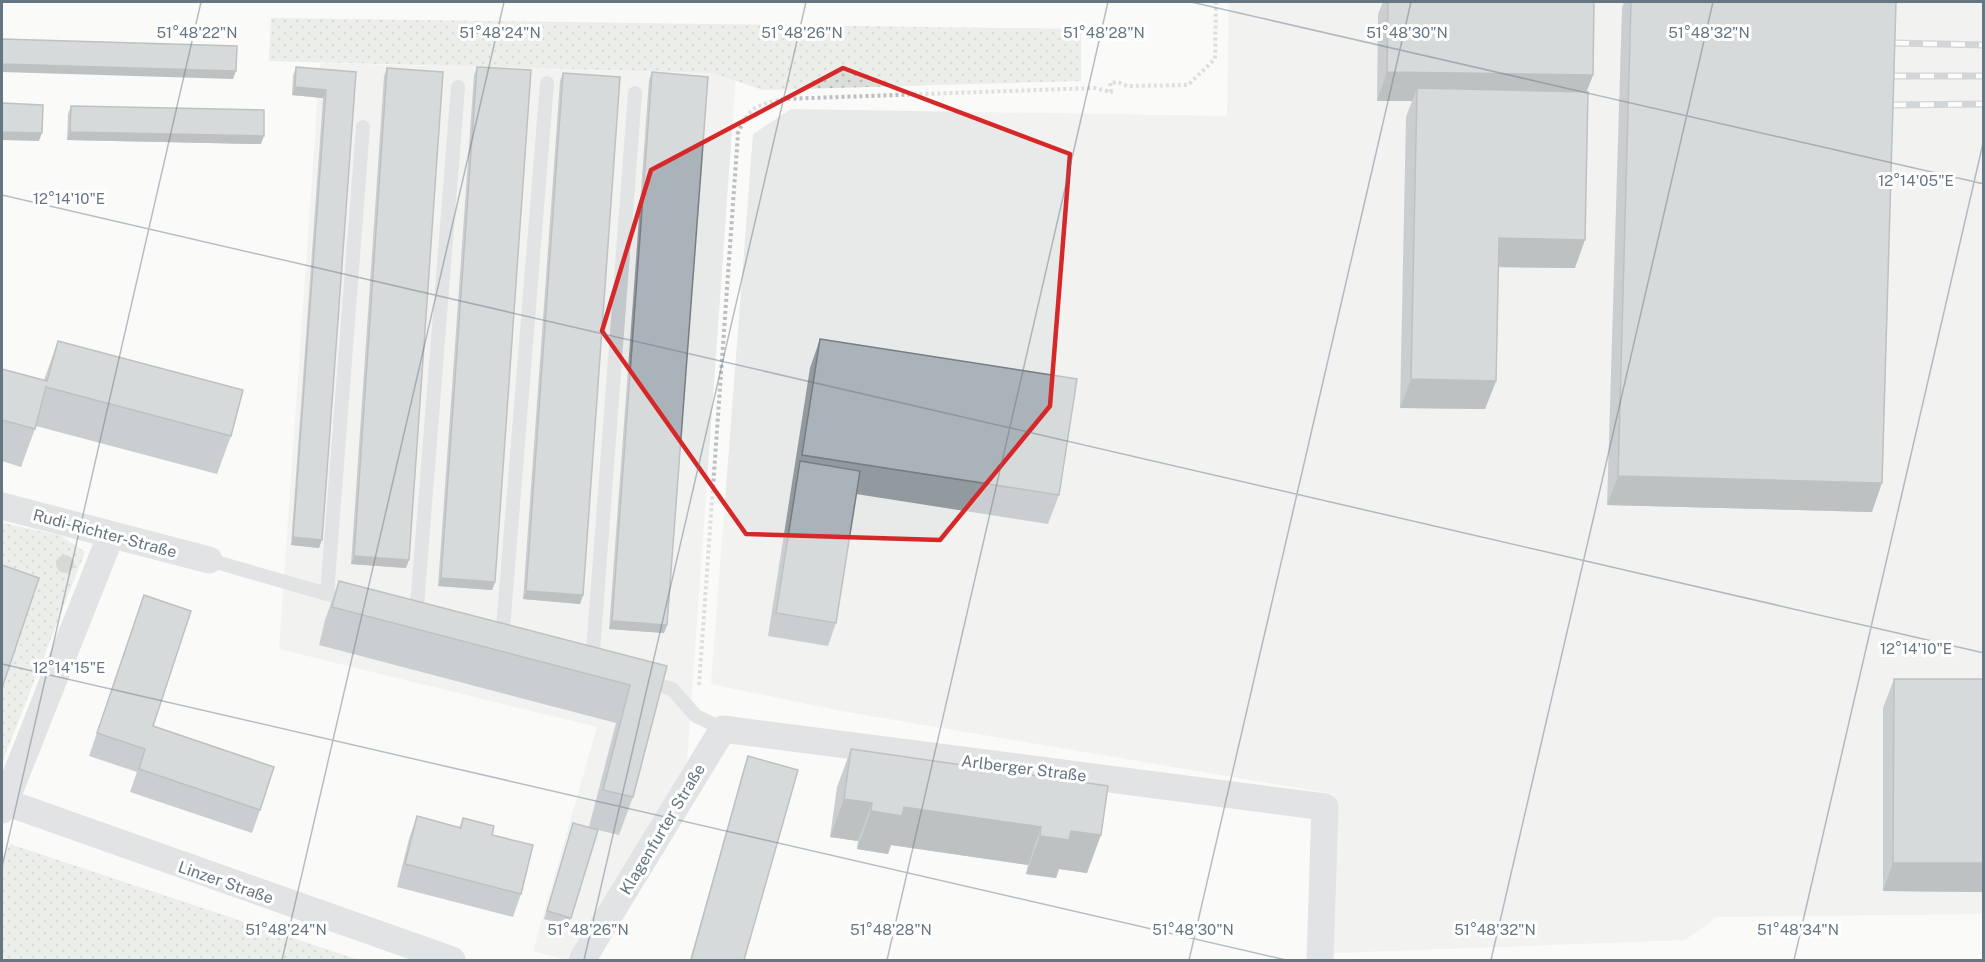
<svg xmlns="http://www.w3.org/2000/svg" width="1985" height="962" font-family="'Public Sans',sans-serif">
<style>
.built{fill:#e8e9e9}
.grass{fill:url(#grass-dots)}
.lines{fill:none;stroke-linecap:round;stroke-linejoin:round}
.path{stroke:#bbbfc2;stroke-width:4;stroke-dasharray:3 3;stroke-linecap:butt}
.lane{stroke:#c3c8cc;stroke-width:14}
.street{stroke:#c3c8cc;stroke-width:27}
.rail-casing{stroke:#a2aab0;stroke-width:7}
.rail{stroke:#fff;stroke-width:4.5;stroke-dasharray:14;stroke-linecap:butt}
.tree{fill:#aab4a7}
.wall{fill:#929a9f}
.shaded-wall{fill:#777d82}
.building{fill:#aab3b9;stroke:#777d82;stroke-width:1.5}
.marked{fill:none;stroke:#d62828;stroke-width:4.5;stroke-linejoin:round}
.ticks{fill:none;stroke:#657683;stroke-width:1.5;stroke-opacity:0.45}
.labels{text-anchor:middle;stroke-width:6;stroke-linejoin:round;paint-order:stroke}
.street-label{font-size:16px;fill:#657683;stroke:#fff}
.ticks-label{font-size:15px;text-anchor:middle;fill:#657683;stroke:#fff;stroke-width:6;stroke-linejoin:round;paint-order:stroke}
</style>
<defs>
<pattern id="grass-dots" width="8" height="8" patternUnits="userSpaceOnUse" patternTransform="scale(1.5)"><rect width="8" height="8" fill="#dadfd7"/><path d="M2 2h.1M6 6h.1" fill="none" stroke="#b4b9b4" stroke-width="1.8" stroke-linecap="round"/></pattern>
</defs>
<rect width="100%" height="100%" fill="#fafaf8"/>
<path class="built" d="M1229 2H1983V914L1717 917 1685 940 1334 953V794L841 711 711 684 753 134 791 109 1227 116Z
M320 63 736 74 687 762 566 960 533 951 597 727 279 649Z"/>
<path class="grass" d="M271 18 1081 29V81L763 90 712 73 269 61Z
M3 523 62 536 85 552 2 763Z
M10 844 359 960H2V860Z"/>
<g class="lines">
<path class="path" d="M699 685 738 133C749 107 756 105 783 99L1095 88 1111 92 1110 83 1118 82 1127 86 1188 85 1215 59 1216 2"/>
<path class="lane" d="M209 560 327 594
M352 601 327 594 363 127
M416 618 458 87
M502 641 547 83
M592 665 635 93
M645 681 672 689 696 716 723 729"/>
<path class="street" d="M2 506 209 560
M2 801 452 960
M2 810 111 535
M582 960 723 729 1325 807 1320 960"/>
<defs>
<path id="rail" d="M1895 43 1984 45
M1892 76H1984
M1892 105 1984 104"/>
</defs>
<use href="#rail" class="rail-casing"/>
<use href="#rail" class="rail"/>
</g>
<circle class="tree" cx="65" cy="564" r="9"/>
<path class="wall" d="M1383 2H1388L1593 75 1586 92 1575 268 1498 267 1496 381 1485 409 1400 408 1406 117 1412 101H1377L1378 14Z
M1624 2H1896L1872 512 1607 505 1622 8Z
M296 67 356 72 319 548 291 545 323 98 292 95 293 76Z
M477 67 495 582 492 590 438 586 474 75Z
M387 68 406 568 351 564 384 76Z
M652 72 667 625 664 633 609 629 649 80Z
M563 73 583 595 580 604 523 599 560 81Z
M71 106 261 144 67 140 68 114Z
M820 339 1059 495 1048 524 856 494 836 623 828 646 768 636 810 368Z
M58 341 231 436 217 474 36 426 21 467 2 461V369L44 380Z
M339 581 667 666 633 797 619 835 598 830 568 926 544 919 573 823 589 827 616 723 319 645 325 620Z
M144 595 153 726 260 810 252 833 130 792 137 772 89 756Z
M1894 679H1983V892L1883 891V708Z
M851 749 1108 786 1087 873 1059 869 1056 878 1026 874 1028 865 891 845 888 854 857 849 858 841 830 837 837 787Z
M748 756 744 960H690L745 764Z
M417 816 459 828 463 818 492 835 521 894 513 917 397 887 409 839Z"/>
<path class="shaded-wall" d="M2 64 236 71 233 79 2 72Z
M1387 72 1593 75 1582 104 1417 88 1412 101H1377Z
M295 87 326 90 323 98 292 95Z
M2 132 42 133 39 141 2 140Z
M70 132 264 136 261 144 67 140Z
M1499 238 1585 240 1575 268 1488 267Z
M1411 379 1496 381 1485 409 1400 408Z
M1618 476 1882 483 1872 512 1607 505Z
M293 537 322 540 319 548 291 545Z
M354 556 409 560 406 568 351 564Z
M441 578 495 582 492 590 438 586Z
M526 591 583 595 580 604 523 599Z
M612 621 667 625 664 633 609 629Z
M844 799 872 803 858 841 830 837Z
M904 807 1041 827 1028 865 891 845 888 854 857 849 871 811Z
M1071 831 1101 835 1087 873 1059 869 1056 878 1026 874 1040 836Z
M1893 863H1983V892L1883 891Z"/>
<path class="building" d="M1388 2H1594L1593 75 1387 72Z
M1631 2H1896L1882 483 1618 476Z
M2 39 237 46 236 71 2 64Z
M296 67 356 72 322 540 293 537 326 90 295 87Z
M477 67 531 70 495 582 441 578Z
M387 68 443 72 409 560 354 556Z
M652 72 708 77 667 625 612 621Z
M563 73 620 77 583 595 526 591Z
M1417 88 1588 92 1585 240 1499 238 1496 381 1411 379Z
M2 103 43 105 42 133 2 132Z
M71 106 264 110V136L70 132Z
M820 339 1077 379 1059 495 802 455Z
M58 341 243 390 231 436 46 387 35 429 2 420V369L47 381Z
M800 461 860 471 836 623 776 613Z
M2 565 39 578 2 688Z
M339 581 667 666 633 797 603 790 630 685 332 607Z
M144 595 191 611 153 726 274 767 260 810 139 769 145 749 97 733Z
M1894 679H1983V863H1893Z
M851 749 1108 786 1101 835 1071 831 1069 840 1040 836 1041 827 904 807 902 816 871 811 872 803 844 799Z
M748 756 798 770 744 960H691Z
M417 816 461 828 463 818 494 826 492 835 533 845 521 894 405 864Z
M573 823 598 830 571 918 547 911Z"/>
<path d="M0 0H1985V962H0ZM843 68 1070 154 1050 406 940 540 746 534 602 331 651 170Z" fill="#fafaf8" fill-opacity=".55" fill-rule="evenodd"/>
<path class="marked" d="M843 68 1070 154 1050 406 940 540 746 534 602 331 651 170Z"/>
<path class="ticks" d="M1191 2 1984 184M2 195 1984 653M2 664 1286 960M2 867 201 2M282 960 504 2M584 960 806 2M887 960 1108 2M1189 960 1411 2M1491 960 1713 2M1794 960 1984 139"/>
<g class="labels">
<g class="street-label">
<text transform="translate(105 533) rotate(15)" y="6">Rudi-Richter-Straße</text>
<text transform="translate(1024 768) rotate(7)" y="6">Arlberger Straße</text>
<text transform="translate(662 829) rotate(-59)" y="6">Klagenfurter Straße</text>
<text transform="translate(226 882) rotate(19)" y="6">Linzer Straße</text>
</g>
</g>
<g class="ticks-label">
<text x="500" y="38">51°48'24"N</text>
<text x="802" y="38">51°48'26"N</text>
<text x="1104" y="38">51°48'28"N</text>
<text x="1407" y="38">51°48'30"N</text>
<text x="1709" y="38">51°48'32"N</text>
<text x="197" y="38">51°48'22"N</text>
<text x="1916" y="186">12°14'05"E</text>
<text x="69" y="204">12°14'10"E</text>
<text x="1916" y="654">12°14'10"E</text>
<text x="69" y="673">12°14'15"E</text>
<text x="286" y="935">51°48'24"N</text>
<text x="588" y="935">51°48'26"N</text>
<text x="891" y="935">51°48'28"N</text>
<text x="1193" y="935">51°48'30"N</text>
<text x="1495" y="935">51°48'32"N</text>
<text x="1798" y="935">51°48'34"N</text>
</g>
<rect width="1985" height="962" fill="none" stroke="#657683" stroke-width="6"/>
</svg>
